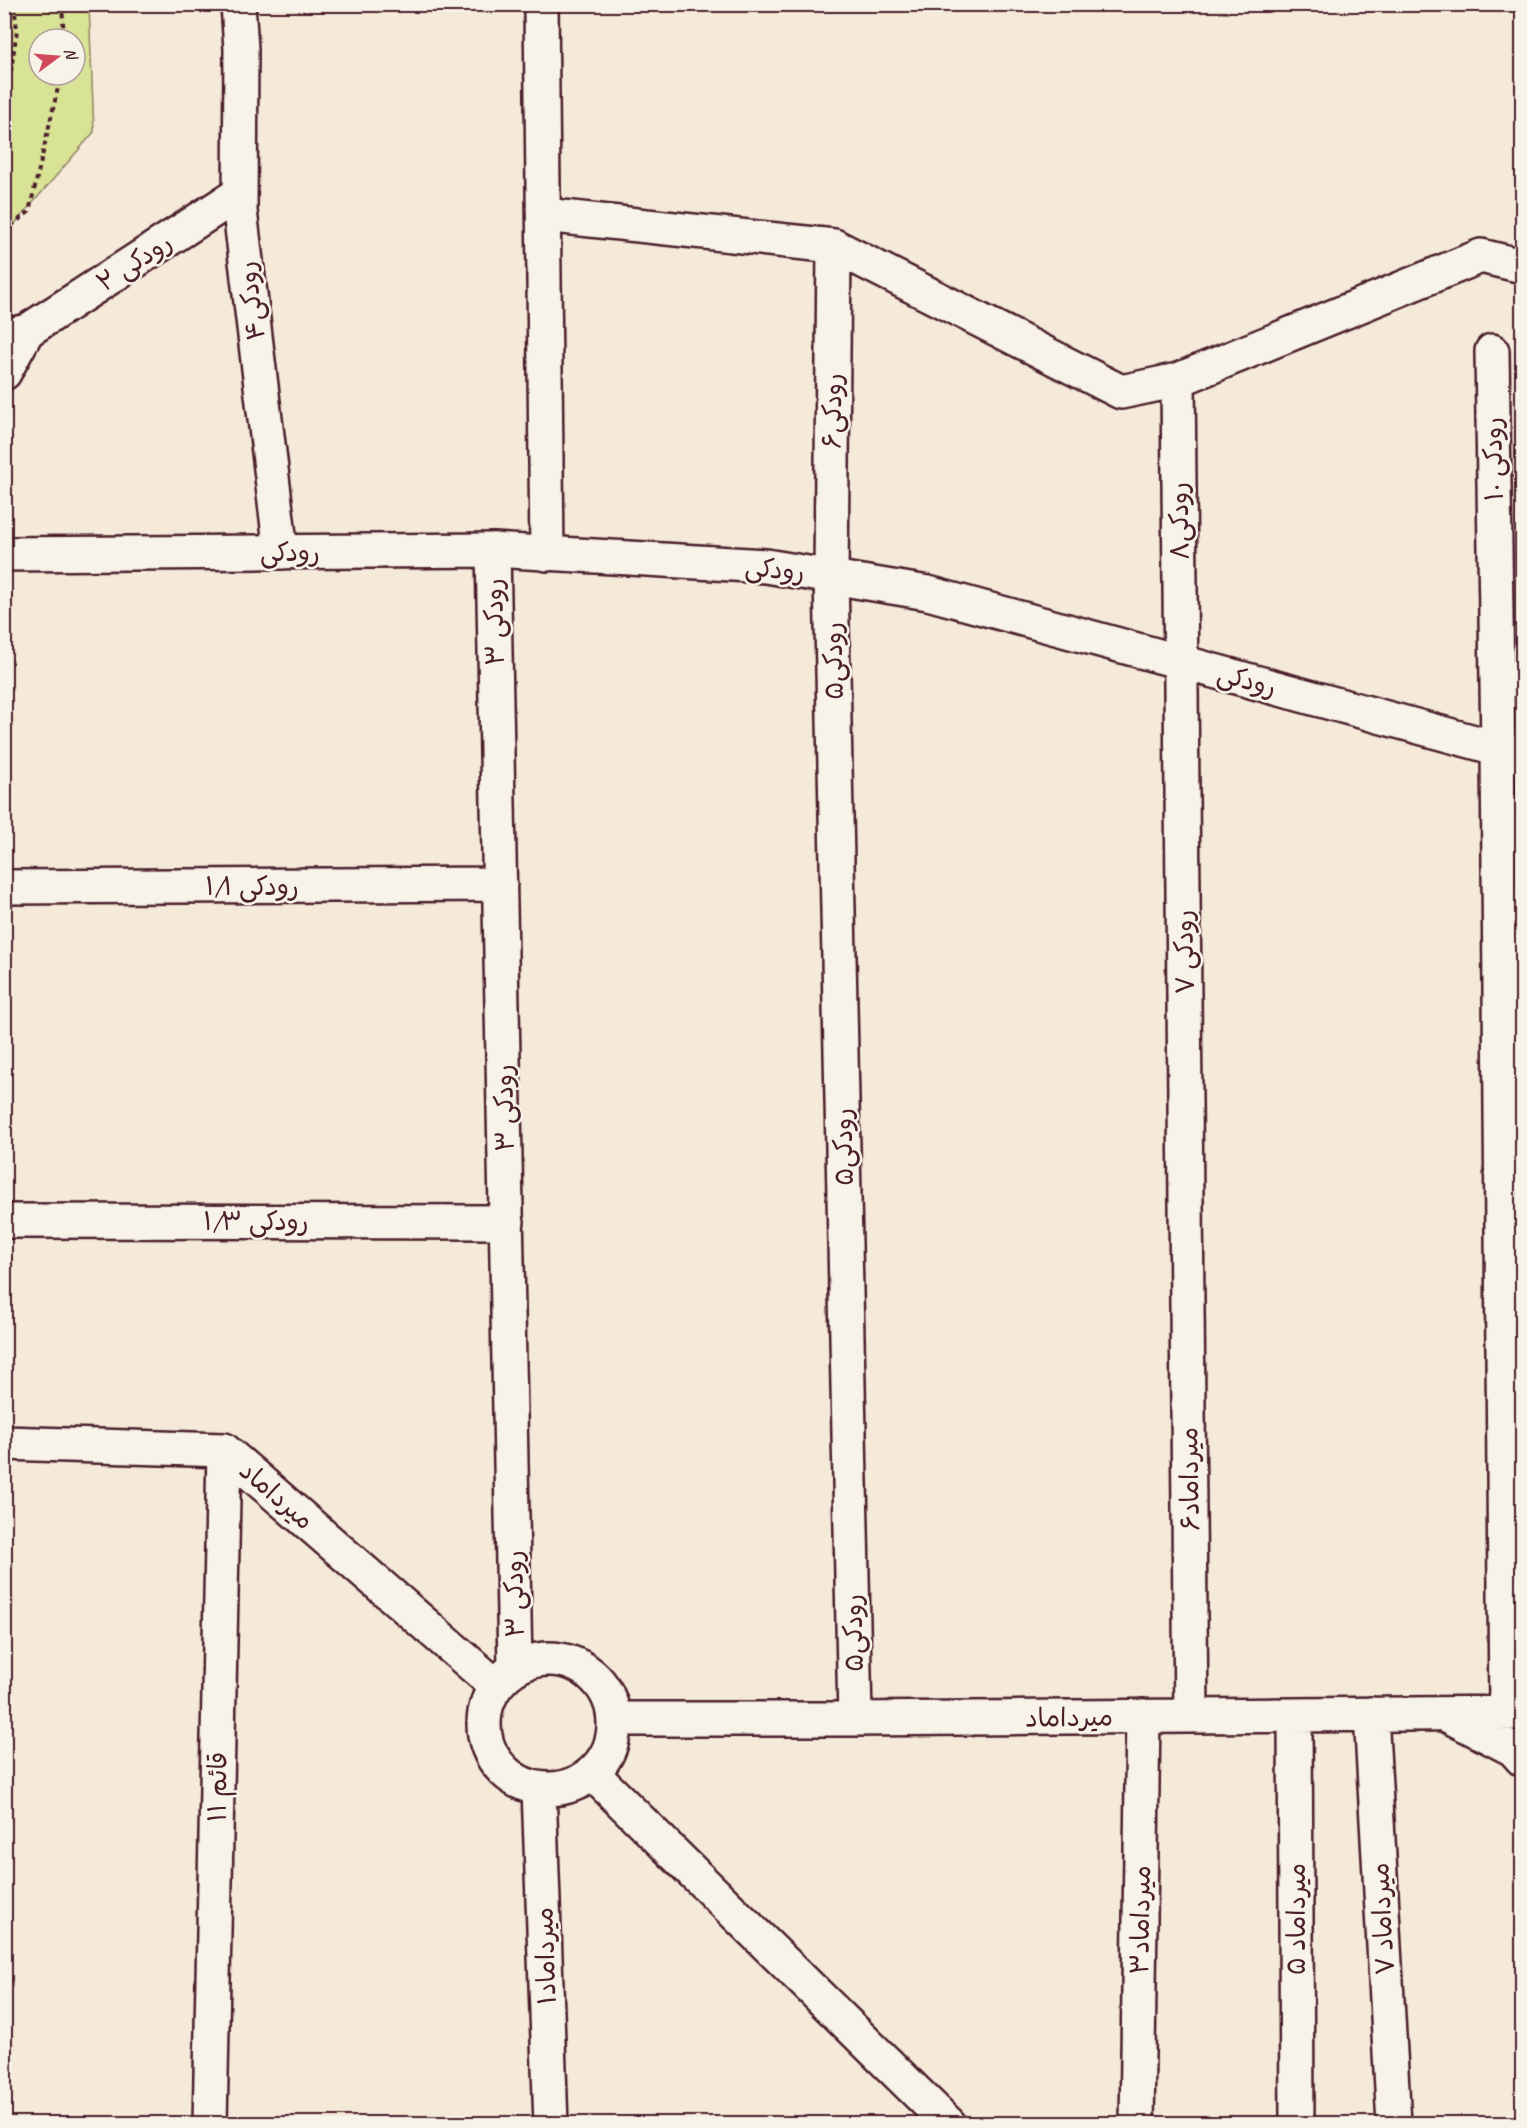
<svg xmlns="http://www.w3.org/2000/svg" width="1527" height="2128" font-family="Caveat,'Playpen Sans Arabic',sans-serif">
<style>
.green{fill:#d8e396;stroke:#918160;stroke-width:1.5;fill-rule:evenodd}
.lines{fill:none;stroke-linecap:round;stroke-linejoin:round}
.minor-casing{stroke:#4a1f2b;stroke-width:38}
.tertiary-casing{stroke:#4a1f2b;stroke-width:38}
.path{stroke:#4a1f2b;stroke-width:4;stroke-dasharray:4.5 4.5;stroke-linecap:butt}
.minor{stroke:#f7f3e8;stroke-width:33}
.tertiary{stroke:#f7f3e8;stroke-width:33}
.labels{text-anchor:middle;stroke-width:5;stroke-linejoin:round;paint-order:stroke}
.street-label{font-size:26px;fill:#4a1f2b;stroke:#f7f3e8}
</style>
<rect width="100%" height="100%" fill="#f5ead9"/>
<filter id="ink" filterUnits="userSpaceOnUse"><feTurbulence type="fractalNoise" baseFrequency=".0167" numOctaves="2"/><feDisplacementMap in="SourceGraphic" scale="12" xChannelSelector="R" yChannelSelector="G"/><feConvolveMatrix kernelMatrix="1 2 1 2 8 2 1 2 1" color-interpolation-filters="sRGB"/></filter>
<g filter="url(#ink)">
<path class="green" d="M5 4 89 5 94 132 5 235ZM39 39H75V75H39Z"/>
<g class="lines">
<defs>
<path id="minor" d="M238 4 241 49 240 211 281 552
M541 4 547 554
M544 215 834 246 1121 392 1178 380 1481 256 1522 266
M834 246 831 576 855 1719
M27 331 240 193
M4 336 27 331 4 373
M1492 351 1498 748 1506 1713
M1178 380 1191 1716
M493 550 515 1666
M4 887 500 884
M4 1221 507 1222
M4 1443 224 1450 495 1685
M484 1724a65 65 0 1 1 130 0a65 65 0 1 1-130 0Z
M1371 1714 1394 2124
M1295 1715 1297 2124
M1449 1716 1513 1749 1522 1759
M616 1719H855L1522 1713
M593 1774 949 2124
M539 1789 551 2124
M210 2124 224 1450
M1137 2124 1143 1716"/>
<path id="tertiary" d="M4 554 493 550 766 566 928 593 1522 755"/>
</defs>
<use href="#minor" class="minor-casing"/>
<use href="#tertiary" class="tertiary-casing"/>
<path class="path" d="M62 4 64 39
M4 116 17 30 14 4
M4 231 29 212 61 75"/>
<use href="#minor" class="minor"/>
<use href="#tertiary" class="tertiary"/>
</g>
</g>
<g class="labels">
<g class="street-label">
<text transform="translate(134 262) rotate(-33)" y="9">رودکی ۲</text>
<text transform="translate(251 301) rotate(-97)" y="9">رودکی۴</text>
<text transform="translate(832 411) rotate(-89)" y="9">رودکی۶</text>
<text transform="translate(1493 459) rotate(-91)" y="9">رودکی ۱۰</text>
<text transform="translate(1179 521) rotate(-91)" y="9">رودکی۸</text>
<text x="290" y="561">رودکی</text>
<text transform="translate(775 569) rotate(6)" y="9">رودکی</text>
<text transform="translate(494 622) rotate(-91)" y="9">رودکی ۳</text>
<text transform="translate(833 661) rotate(-91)" y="9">رودکی۵</text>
<text transform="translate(1247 680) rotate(15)" y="9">رودکی</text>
<text x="252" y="895">رودکی ۱/۱</text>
<text transform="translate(1184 952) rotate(-91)" y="9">رودکی ۷</text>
<text transform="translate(504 1108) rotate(-91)" y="9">رودکی ۳</text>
<text transform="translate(843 1147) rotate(-91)" y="9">رودکی۵</text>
<text x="256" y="1230">رودکی ۱/۳</text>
<text transform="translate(1189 1479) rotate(-91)" y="9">میرداماد۶</text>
<text transform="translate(277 1495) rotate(41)" y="9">میرداماد</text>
<text transform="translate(514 1594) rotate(-91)" y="9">رودکی ۳</text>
<text transform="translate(853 1633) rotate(-91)" y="9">رودکی۵</text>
<text transform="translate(1069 1717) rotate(-1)" y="9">میرداماد</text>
<text transform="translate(217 1787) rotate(-89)" y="9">قائم ۱۱</text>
<text transform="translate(1296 1919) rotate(-90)" y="9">میرداماد ۵</text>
<text transform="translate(1382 1919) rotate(-93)" y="9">میرداماد ۷</text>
<text transform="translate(1140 1920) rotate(-89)" y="9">میرداماد۳</text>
<text transform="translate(545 1956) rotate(-92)" y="9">میرداماد۱</text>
</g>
</g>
<rect width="1527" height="2128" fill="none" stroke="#f7f3e8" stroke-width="24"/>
<rect x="12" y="12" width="1503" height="2104" fill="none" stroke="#4a1f2b" stroke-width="2" filter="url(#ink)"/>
<g transform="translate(57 57) rotate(74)"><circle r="28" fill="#f7f3e8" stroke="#b29e9c" stroke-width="1.5"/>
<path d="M0-4.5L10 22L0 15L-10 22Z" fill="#d1495b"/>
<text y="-9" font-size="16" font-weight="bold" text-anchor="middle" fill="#4a1f2b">N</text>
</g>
</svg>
